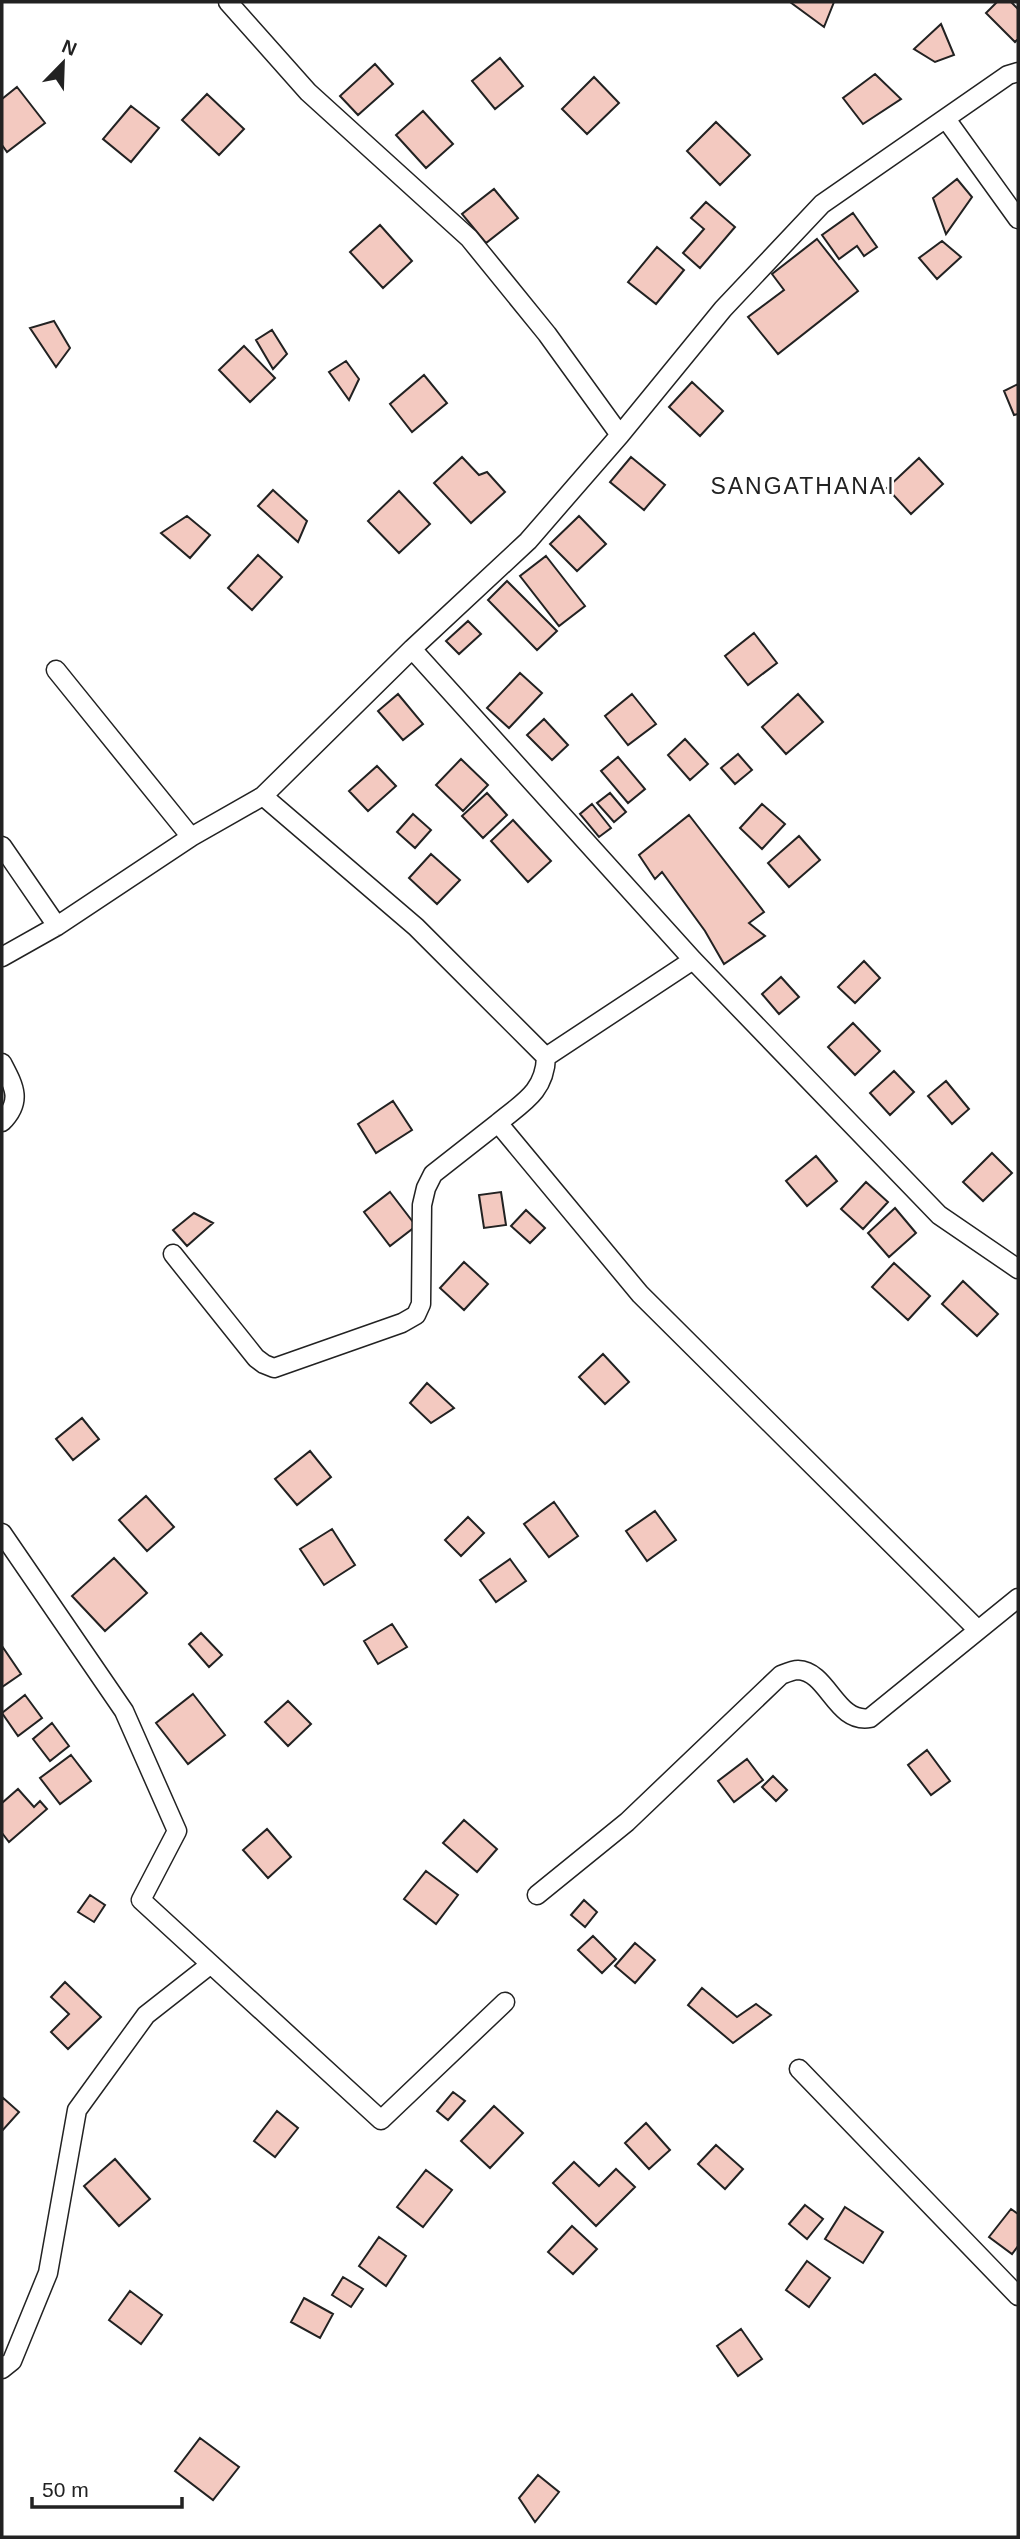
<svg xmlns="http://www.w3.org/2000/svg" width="1020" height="2539" font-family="Helvetica,sans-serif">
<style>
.building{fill:#f3c9c0;stroke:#222;stroke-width:2}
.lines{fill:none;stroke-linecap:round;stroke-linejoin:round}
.street-casing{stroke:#222;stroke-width:21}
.street{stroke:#fff;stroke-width:18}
.labels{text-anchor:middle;stroke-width:5;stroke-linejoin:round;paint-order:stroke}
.quarter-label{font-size:23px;letter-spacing:2px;fill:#222;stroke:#fff}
</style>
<rect width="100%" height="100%" fill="#fff"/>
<path class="building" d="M790 2H834L824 27Z
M997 2H1011L1018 9V39L1015 42 986 13Z
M941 24 954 55 935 62 914 49Z
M500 58 523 86 495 109 472 81Z
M375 64 393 84 358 115 340 96Z
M875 74 901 99 863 124 843 98Z
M594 77 619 103 587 134 562 109Z
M17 87 45 123 7 152 2 145V99Z
M207 94 244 129 219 155 182 120Z
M131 106 159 128 131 162 103 139Z
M423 111 453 144 426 168 396 135Z
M716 122 750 155 720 185 687 151Z
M957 179 972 197 946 234 933 198Z
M494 189 518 218 486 243 462 214Z
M706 202 735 227 700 268 683 253 704 229 691 218Z
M853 213 877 247 864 256 857 246 839 259 822 235Z
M380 225 412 261 383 288 350 252Z
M817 239 858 291 778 354 748 317 784 290 772 274Z
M942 241 961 257 937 279 919 258Z
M657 247 684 270 656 304 628 282Z
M54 321 70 348 56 367 30 328Z
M272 330 287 354 273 369 256 340Z
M244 346 275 378 250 402 219 370Z
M346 361 359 379 349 400 329 372Z
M424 375 447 403 412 432 390 404Z
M692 382 723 411 700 436 669 407Z
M1018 384V414L1014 415 1004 391Z
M462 457 479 475 487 472 505 492 471 523 434 483Z
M631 457 665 485 644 510 610 482Z
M919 458 943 484 911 514 887 488Z
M273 490 307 521 298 542 258 506Z
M399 491 430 524 399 553 368 521Z
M187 516 210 535 190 558 161 533Z
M579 516 606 544 577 571 550 544Z
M258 555 282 577 252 610 228 588Z
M546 556 585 606 559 626 520 576Z
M507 581 557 631 537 650 488 600Z
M468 621 481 634 459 654 446 641Z
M754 633 777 663 748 685 725 656Z
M520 673 542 693 509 728 487 708Z
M398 694 423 724 403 740 378 711Z
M632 694 656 724 628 745 605 716Z
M798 694 823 722 786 754 762 727Z
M544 719 568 745 552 760 527 735Z
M685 739 708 764 690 780 668 755Z
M738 754 752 770 735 784 721 768Z
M618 757 645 789 628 803 601 771Z
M461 759 488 785 463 811 436 785Z
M377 766 396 786 368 811 349 791Z
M487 793 507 815 483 838 462 816Z
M610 793 626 812 614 822 597 803Z
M592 804 611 828 599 837 580 814Z
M762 804 785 824 762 849 740 828Z
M413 814 431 830 415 848 397 832Z
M689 815 764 912 749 923 765 936 724 964 705 931 662 872 655 879 639 855Z
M513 820 551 861 528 882 491 841Z
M799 836 820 860 789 887 768 863Z
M431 854 460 880 437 904 409 878Z
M864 961 880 978 855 1003 838 987Z
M781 977 799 997 779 1014 762 994Z
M853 1023 880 1051 855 1075 828 1047Z
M894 1071 914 1092 890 1115 870 1093Z
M946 1081 969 1109 952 1124 928 1096Z
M393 1101 412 1130 376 1153 358 1124Z
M992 1153 1012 1173 983 1201 963 1182Z
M816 1156 837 1181 807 1206 786 1181Z
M866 1182 888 1202 863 1229 841 1209Z
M390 1192 416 1226 390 1246 364 1212Z
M501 1192 506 1225 484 1228 479 1195Z
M895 1208 916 1233 889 1257 868 1233Z
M526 1210 545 1228 530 1243 511 1226Z
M194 1213 213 1223 187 1246 173 1230Z
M464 1262 488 1284 464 1310 440 1288Z
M894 1263 930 1296 908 1320 872 1287Z
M963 1281 998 1314 977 1336 942 1304Z
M603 1354 629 1382 605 1404 579 1377Z
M427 1383 454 1408 431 1423 410 1403Z
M82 1418 99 1439 73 1460 56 1439Z
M310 1451 331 1477 297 1505 275 1479Z
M146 1496 174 1527 147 1551 119 1520Z
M554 1502 578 1536 549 1557 524 1524Z
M655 1511 676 1540 647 1561 626 1531Z
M468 1517 484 1533 461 1556 445 1540Z
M332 1529 355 1565 324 1585 300 1549Z
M114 1558 147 1593 105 1631 72 1596Z
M510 1559 526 1581 496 1602 480 1580Z
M392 1624 407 1647 378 1664 364 1641Z
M201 1633 222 1655 209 1667 189 1644Z
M2 1646 21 1674 2 1687Z
M193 1694 225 1735 188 1764 156 1723Z
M25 1695 42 1718 18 1736 2 1713Z
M288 1701 311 1724 288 1746 265 1722Z
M52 1723 69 1746 50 1761 33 1739Z
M927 1750 950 1781 931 1795 908 1765Z
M71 1755 91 1781 60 1804 40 1778Z
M747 1759 763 1780 734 1802 718 1781Z
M773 1776 787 1790 776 1801 762 1787Z
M18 1789 34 1807 40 1801 47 1809 9 1842 2 1833V1803Z
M464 1820 497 1849 477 1872 443 1843Z
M267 1829 291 1857 268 1878 243 1850Z
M426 1871 458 1895 436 1924 404 1899Z
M90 1895 105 1905 94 1922 78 1912Z
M584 1900 597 1912 585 1927 571 1915Z
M593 1936 616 1959 602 1973 578 1950Z
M635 1943 655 1960 635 1983 615 1966Z
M65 1982 101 2017 68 2049 51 2032 69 2014 51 1997Z
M702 1988 737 2017 756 2004 771 2015 733 2043 688 2005Z
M453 2092 465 2101 448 2120 437 2111Z
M2 2097 19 2112 2 2131Z
M494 2106 523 2133 490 2168 461 2141Z
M277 2111 298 2128 275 2157 254 2141Z
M646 2123 670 2150 649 2169 625 2143Z
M716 2145 743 2169 725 2189 698 2164Z
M115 2159 150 2199 119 2226 84 2186Z
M574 2162 599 2186 616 2169 635 2187 596 2226 553 2183Z
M426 2170 452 2190 423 2227 397 2207Z
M805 2205 823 2219 807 2239 789 2224Z
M845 2207 883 2232 863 2263 825 2239Z
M1011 2209 1018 2214V2246L1012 2254 989 2237Z
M572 2226 597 2249 573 2274 548 2252Z
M379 2237 406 2256 386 2286 359 2266Z
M807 2261 830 2278 809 2307 786 2290Z
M343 2277 363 2289 351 2307 332 2295Z
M130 2291 162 2315 141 2344 109 2320Z
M304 2298 333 2314 320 2338 291 2322Z
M741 2329 762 2359 738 2376 717 2346Z
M200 2438 239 2467 213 2500 175 2471Z
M538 2475 559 2492 535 2522 519 2498Z"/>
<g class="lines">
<defs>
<path id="street" d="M228 2 308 92 469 238 547 334 620 435
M946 119 1018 219
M412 649 693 960 939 1215 1018 1269
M56 670 191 837
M263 796 416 927 546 1057C545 1092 522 1103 498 1123L640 1294 978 1630
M2 846 57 926
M2 957 57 926 191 837 263 796 412 649 528 541 620 435 723 309 822 204 1008 75 1018 72
M546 1057 693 960
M2 1063C14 1086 23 1101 2 1122
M173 1254 256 1358 264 1364 274 1368 402 1323 416 1315 421 1304 422 1205 426 1188 433 1174 498 1123
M2 1533 124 1711 177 1831 141 1900 381 2120 505 2002
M537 1895 627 1822 781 1675C786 1673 793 1670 798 1670 828 1671 836 1724 870 1718L1018 1598
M799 2069 1018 2296
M2 2369 12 2361 48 2273 77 2110 146 2015 211 1964"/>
</defs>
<use href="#street" class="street-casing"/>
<use href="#street" class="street"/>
</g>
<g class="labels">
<g class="quarter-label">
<text x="803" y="494">SANGATHANAI</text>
</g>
</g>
<rect width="1020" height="2539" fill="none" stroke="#222222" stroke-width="7"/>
<g transform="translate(63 63) rotate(23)" stroke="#ffffff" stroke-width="5" paint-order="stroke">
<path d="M0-5L12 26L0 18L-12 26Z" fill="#222222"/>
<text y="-10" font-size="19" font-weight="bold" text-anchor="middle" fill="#222222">N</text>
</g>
<path d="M32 2497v10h150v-10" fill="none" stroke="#222222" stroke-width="3.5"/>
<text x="42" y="2497" font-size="21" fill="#222222" stroke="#ffffff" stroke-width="5" paint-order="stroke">50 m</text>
</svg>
